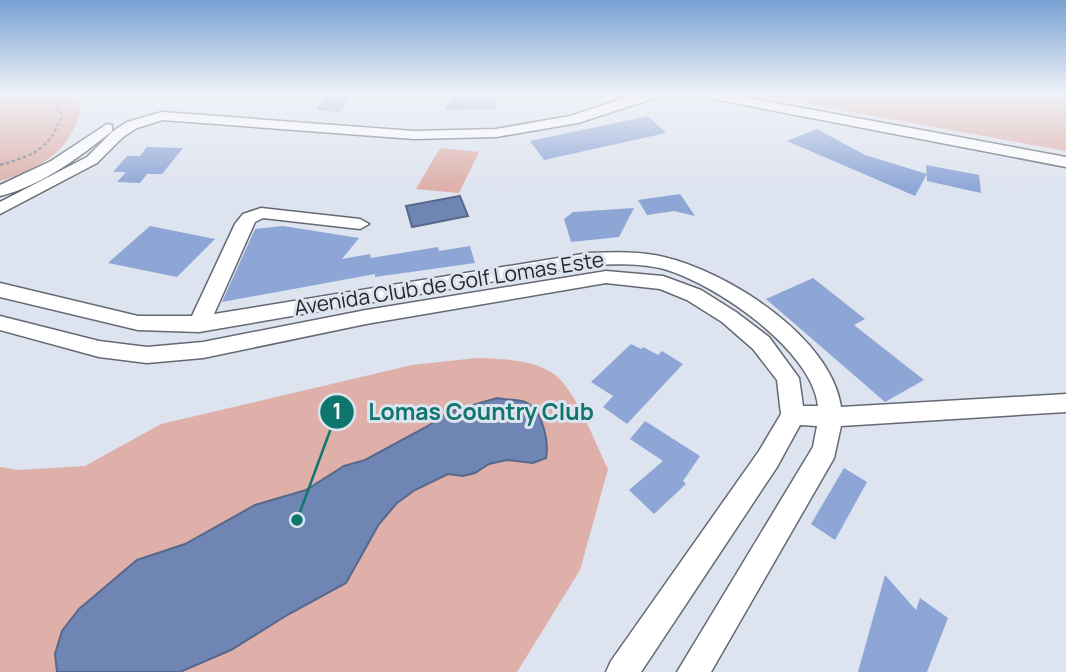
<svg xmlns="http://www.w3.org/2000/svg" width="1066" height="672" font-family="Manrope,sans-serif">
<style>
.green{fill:#deb0a9}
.water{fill:#6f85b3;stroke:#58688a;stroke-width:2}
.building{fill:#8ea6d6}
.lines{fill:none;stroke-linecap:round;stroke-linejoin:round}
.minor-casing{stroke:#646973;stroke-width:3}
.path{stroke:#848890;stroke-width:2.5;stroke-dasharray:3.5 2.5;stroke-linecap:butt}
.minor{fill:#fff;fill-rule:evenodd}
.labels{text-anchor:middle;stroke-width:6;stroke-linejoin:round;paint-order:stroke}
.street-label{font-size:21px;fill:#24262a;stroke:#dde3ef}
.leader{fill:none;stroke:#0f766e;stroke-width:2.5}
.callout-dot{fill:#0f766e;stroke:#dde3ef;stroke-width:2.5}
.mark-label{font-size:21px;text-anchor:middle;font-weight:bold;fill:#fff}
.callout-label{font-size:23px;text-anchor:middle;font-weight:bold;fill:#0f766e;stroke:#dde3ef;stroke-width:6;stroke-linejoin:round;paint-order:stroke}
</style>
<rect width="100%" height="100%" fill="#dde3ef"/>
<path class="green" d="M0 95H70L81 111C69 153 39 169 0 181Z
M753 95H1066V151L791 101Z
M440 148 479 152 459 193 416 189Z
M477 358C502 359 529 359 551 372 574 385 595 443 608 469L580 570 517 672H0V467L18 470 85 466 161 424 412 365Z"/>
<path class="water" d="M460 196 468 216 412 227 406 206Z
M497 398C506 400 517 399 525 402 543 410 549 442 546 458L533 463 507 460 489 464 475 473 463 476 448 474 415 490 397 503 379 524 346 583 289 614 231 650 180 672H57L55 654 62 631 79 609 137 560 185 544 255 505 306 490 344 466 365 460 428 426 449 412Z"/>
<path class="building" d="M327 95H351L339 112 316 110Z
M453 95H498L496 109 445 110Z
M648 116 666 133 544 160 530 141Z
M817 129 865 155 927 174 915 196 787 141Z
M147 147 183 148 162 174H147L140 183 117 182 126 172H113L127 156H140Z
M926 165 979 175 981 193 927 181Z
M680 194 695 216 674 211 647 215 638 200Z
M634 208 619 237 571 242 564 219 573 212Z
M150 226 215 239 177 277 108 263Z
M283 226 359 238 342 259 370 254 371 258 438 247 439 251 470 246 475 263 375 277V274L222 302 255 229Z
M813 278 865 319 854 325 924 380 885 402 766 299Z
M631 344 641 349 643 347 658 355 662 351 683 364 627 424 603 407 613 396 591 382Z
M645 421 700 456 683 481 686 484 654 514 629 490 663 461 630 439Z
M844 468 867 482 835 540 811 524Z
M885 575 916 610 920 598 948 618 927 672H858Z"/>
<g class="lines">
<defs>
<path id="minor" d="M664 95 578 123 496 137 414 139 163 120 137 128 123 137 97 163 0 214V202L87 157 113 131 127 122 162 112 414 131 496 129 570 116 631 96Z
M707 95H733L1066 157V167L713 99Z
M107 124 112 125V131C80 157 41 186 0 196V185L51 161Z
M261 208 360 219 369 224 360 229 263 218 255 222 214 314 589 253C614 252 640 251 664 257 728 272 831 337 841 407L1066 394V412L841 426 834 458 711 672H677L813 447 817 426 800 425 777 467 641 672H606L611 661 759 451 781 414 777 380 753 349 722 322 687 300 660 289 606 283 366 324 203 358 147 363 99 357 0 330V316L99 341 147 347 203 342 366 310 606 271 663 276 701 290 736 312 769 337 799 378 803 406H818C812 350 716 284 664 269 640 263 614 264 589 265L199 332 138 330 0 297V283L138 316H192L235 224 243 214Z"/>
</defs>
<use href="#minor" class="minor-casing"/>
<path class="path" d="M0 165C34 155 49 150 62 115L56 104"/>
<use href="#minor" class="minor"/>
</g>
<linearGradient id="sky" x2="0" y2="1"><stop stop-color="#77a1d3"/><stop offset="0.5" stop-color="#f0f2f8"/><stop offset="1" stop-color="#f0f2f8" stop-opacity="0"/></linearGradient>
<rect width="1066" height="189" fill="url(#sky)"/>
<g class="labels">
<g class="street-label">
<text transform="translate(449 284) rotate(-9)" y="7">Avenida Club de Golf Lomas Este</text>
</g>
</g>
<path class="leader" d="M297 520L337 412"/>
<g class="callout-dot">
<circle cx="297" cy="520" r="7"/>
<circle cx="337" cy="412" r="18"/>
</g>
<g class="mark-label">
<text x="337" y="419">1</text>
</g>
<g class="callout-label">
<text x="481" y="420">Lomas Country Club</text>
</g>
</svg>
